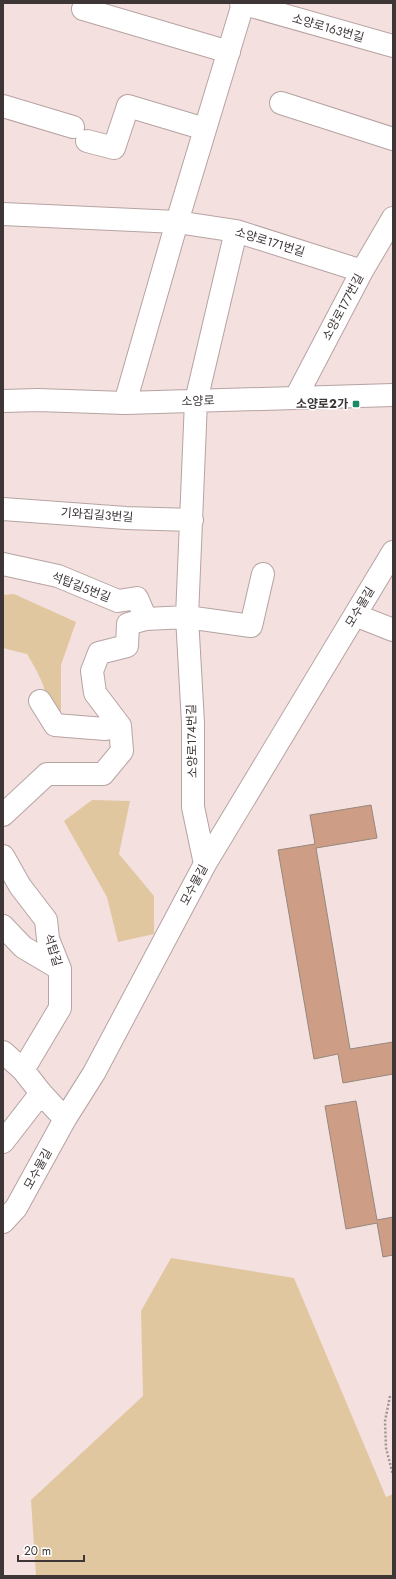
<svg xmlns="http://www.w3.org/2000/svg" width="396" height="1579" font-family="Jost,'Noto Sans KR',sans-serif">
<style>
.green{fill:#e0c79f}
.building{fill:#cd9e85;stroke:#96877e}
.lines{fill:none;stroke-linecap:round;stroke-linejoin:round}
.minor-casing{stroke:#b6a3a2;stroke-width:24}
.path{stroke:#a29393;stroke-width:2.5;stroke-dasharray:2 2;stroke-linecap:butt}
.minor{stroke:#fff;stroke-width:22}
.poi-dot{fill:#1b8866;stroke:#fff;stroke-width:1.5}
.labels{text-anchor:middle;stroke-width:3;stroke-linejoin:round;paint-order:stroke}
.street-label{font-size:12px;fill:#3e3636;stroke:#fff}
.poi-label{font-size:12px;font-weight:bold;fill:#3e3636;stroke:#fff;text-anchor:end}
</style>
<rect width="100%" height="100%" fill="#f4e0df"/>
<path class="green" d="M14 594 76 622 61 665V713L50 709C46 688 38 672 27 654L3 648V595Z
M92 800 130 801 119 854 154 896V934L118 942 107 897 64 821Z
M171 1258 294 1278 386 1497 393 1494V1576H36L31 1500 143 1396 141 1311Z"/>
<path class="building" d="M371 805 377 838 316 848 350 1049 393 1042V1074L343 1083 338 1054 314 1059 278 850 315 844 310 815Z
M356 1101 377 1220 393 1217V1255L383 1257 377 1223 346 1229 325 1106Z"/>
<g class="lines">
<defs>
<path id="minor" d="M241 3 393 46
M83 9 229 52
M281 103 393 139
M3 106 73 127
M87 141 114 148 128 106 205 129
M3 214 177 222 236 231 362 271
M296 397 362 271 393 218
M3 401 38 400 125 403 393 395
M125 403 177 222 243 4
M3 509 126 518 192 520
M3 564 58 576 118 601 137 598 146 619 128 624 127 646 99 653 92 671 95 693 120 726 122 751 103 774H47L3 815
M355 615 393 630
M146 619 187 617 251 626 263 574
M40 701 55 725 105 729 120 726
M3 856 20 886 46 920 48 939 60 969V1008L23 1070
M205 864 193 807V723L187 617 196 401 236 231
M3 926 23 947 60 969
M3 1052 23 1070 41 1093 65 1119
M3 1142 41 1093
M3 1222 16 1208 65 1119 94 1073 205 864 393 552"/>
</defs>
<use href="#minor" class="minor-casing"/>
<path class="path" d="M390 1396 385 1421 386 1448 393 1475"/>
<use href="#minor" class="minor"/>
</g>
<rect class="poi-dot" x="352" y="400" width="8" height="8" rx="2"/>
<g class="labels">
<g class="street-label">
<text transform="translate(328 28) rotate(16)" y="4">소양로163번길</text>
<text transform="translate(270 242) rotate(17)" y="4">소양로171번길</text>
<text transform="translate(343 307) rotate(-62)" y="4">소양로177번길</text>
<text transform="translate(198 401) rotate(-2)" y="4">소양로</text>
<text transform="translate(97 515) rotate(4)" y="4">기와집길3번길</text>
<text transform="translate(81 587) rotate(21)" y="4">석탑길5번길</text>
<text transform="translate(360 607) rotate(-59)" y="4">모수물길</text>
<text transform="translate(192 741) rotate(-91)" y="4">소양로174번길</text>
<text transform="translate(194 885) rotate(-62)" y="4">모수물길</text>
<text transform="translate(53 950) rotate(73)" y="4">석탑길</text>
<text transform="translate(38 1169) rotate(-61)" y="4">모수물길</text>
</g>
<g class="poi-label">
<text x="348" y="408">소양로2가</text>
</g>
</g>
<rect width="396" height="1579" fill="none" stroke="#3e3636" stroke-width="8"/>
<path d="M18 1555v6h66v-6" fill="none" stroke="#3e3636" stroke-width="2"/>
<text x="24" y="1555" font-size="12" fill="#3e3636" stroke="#ffffff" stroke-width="3" paint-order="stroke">20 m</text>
</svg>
